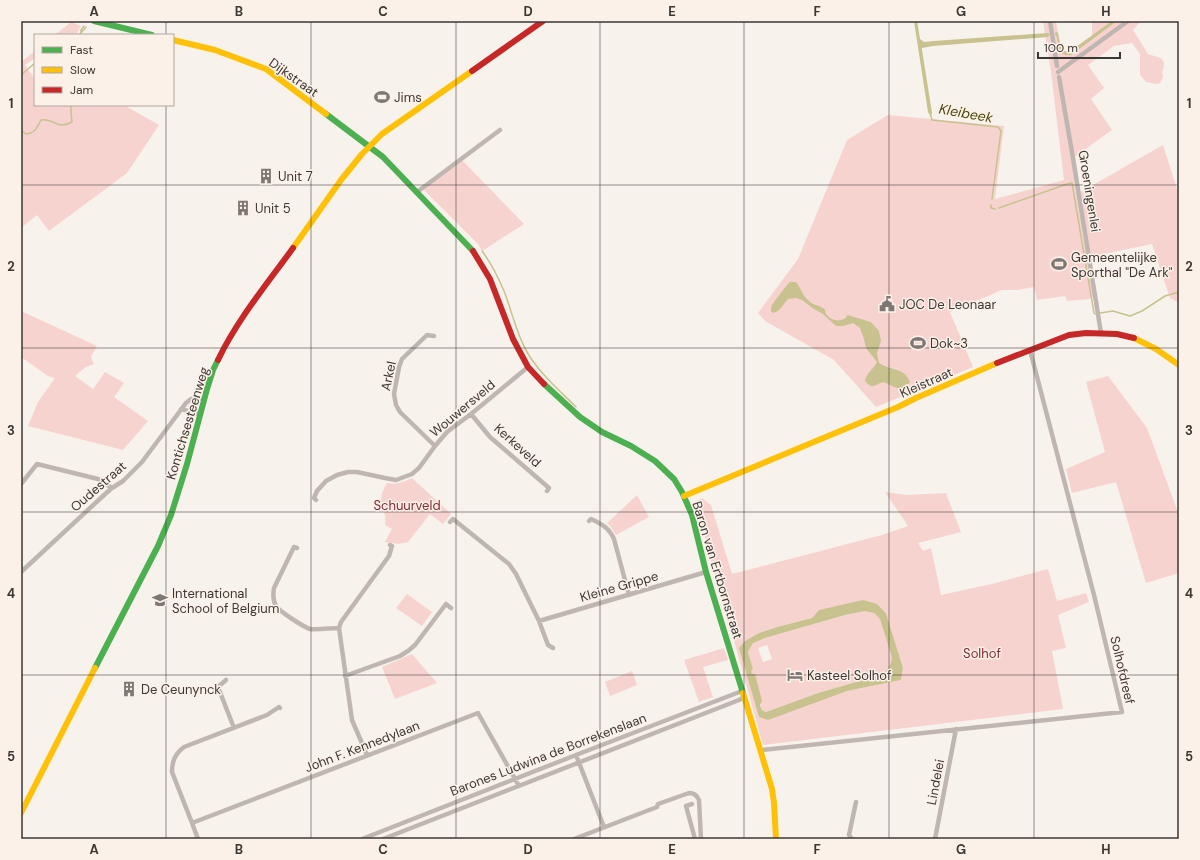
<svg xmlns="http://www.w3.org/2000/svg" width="1200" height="860" font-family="'DM Sans',sans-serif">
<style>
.green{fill:#f7d3d0;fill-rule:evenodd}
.water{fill:#c7c28e;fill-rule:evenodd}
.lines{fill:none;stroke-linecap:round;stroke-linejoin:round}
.stream{stroke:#c7c28e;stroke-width:1.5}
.street{stroke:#c0b6b1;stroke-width:4.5}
.fast{stroke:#4caf50;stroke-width:6}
.slow{stroke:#ffc107;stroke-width:6}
.jam{stroke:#c62828;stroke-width:6}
.grid{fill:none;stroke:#3b3734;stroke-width:1;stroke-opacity:0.55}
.labels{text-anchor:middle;stroke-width:3;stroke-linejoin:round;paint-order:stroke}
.street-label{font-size:13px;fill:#3b3734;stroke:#fcf1e8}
.poi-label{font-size:13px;fill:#3b3734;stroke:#fcf1e8;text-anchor:start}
.park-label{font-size:13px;fill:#832731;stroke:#fcf1e8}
.water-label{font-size:14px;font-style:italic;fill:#4c480f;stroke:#fcf1e8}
.neatline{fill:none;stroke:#3b3734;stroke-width:1.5}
.grid-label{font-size:13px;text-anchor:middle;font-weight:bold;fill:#3b3734}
</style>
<rect width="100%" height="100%" fill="#f7f2ec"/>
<path class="green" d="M1043 21H1056L1061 48 1063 51 1069 52 1092 36V21H1141L1133 30 1148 54 1161 58 1164 62V67L1162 72 1163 77 1160 83 1157 84 1146 82 1140 75V54L1132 43 1114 46 1088 65 1104 88 1091 99 1112 130 1073 158 1079 193 1163 145 1179 195V303L1170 298 1152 244 1089 257 1095 296 1089 299 1067 301 1065 296 1037 300 1034 287 1017 290H1002L950 312 973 367 923 388 915 390 914 388 915 391 876 407 834 360 765 321 758 313 798 259 847 140 888 115 1004 126 995 199 1064 180 1051 72Z
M71 22 81 26 76 35H55Z
M35 51V58L25 65 35 79V105H124L159 125 127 173 49 231 37 215 21 228V62Z
M461 159 524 224 482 251 478 244 422 188Z
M21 311 97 346 91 357 94 364 86 367 75 376 93 389 105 372 124 383 114 397 148 421 123 450 28 426 38 402 55 378 48 376 21 357Z
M1108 376 1147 428 1179 515V573L1146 583 1116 482 1072 493 1066 469 1105 452 1086 382Z
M412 478 451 514 443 524 430 514 408 542 399 544 385 542 392 529 385 525C386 517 385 515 383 509 379 499 382 491 387 483 396 485 404 482 412 478Z
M885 492 906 495 946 493 961 532 918 543 923 551 931 548 941 595 996 583 1048 569 1057 601 1086 593 1089 602 1058 615 1066 648 1052 651 1063 709 763 745 720 590C710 561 705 531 694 502L702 498 711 505 732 574 882 535 908 526ZM877 604 886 613 903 668 901 680 847 691 759 717 745 641 759 633 777 627 812 618 819 610Z
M637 495 649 517 616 535 611 527 607 523Z
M407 594 432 612 422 626 396 608Z
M865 611 874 613 880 619 892 658 890 665 884 674 818 693 766 712 762 710 753 674 751 672 752 670 753 669 748 652 753 643 765 638 845 615ZM767 645 772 659 763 662 758 648Z
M724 648 728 660 703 667 713 697 699 702 684 660Z
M412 654 437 683 395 699 382 667Z
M632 671 637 685 610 696 605 682Z"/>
<path class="water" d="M914 21H917L920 39 924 42 934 41 1048 33 1050 34 1048 37 933 46 922 48V50L932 113 931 115 929 114 928 112Z
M1112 21H1117L1071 55H1066L1059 52 1057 37 1055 34 1056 32 1058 33C1060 42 1059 51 1069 52Z
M790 282H796C801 288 802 295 809 301 813 305 818 305 823 308 826 310 825 311 826 314 831 321 839 322 846 318L847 315 871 322 879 331 881 341 877 353 879 363C891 371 904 367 910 382 902 394 892 385 883 382 874 385 873 390 865 381 866 373 874 369 877 362L866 348 864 339 860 328 853 323 843 326H836L823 314 814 309 802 300 796 298 788 299C783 304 781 311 773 313L771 311C771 308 771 308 772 305 775 301 787 284 790 282Z
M863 600 877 604 886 613 903 668 901 680 847 691 768 720 759 717 739 648 745 641 759 633 777 627 812 618 819 610ZM865 611 874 613 880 619 892 658 890 665 884 674 818 693 766 712 762 710 760 705 762 701 755 674H753L751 672 752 670 753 669 748 652 753 643 765 638 845 615Z"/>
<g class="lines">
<path class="stream" d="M81 33V30L84 26
M79 35 86 27
M21 75 35 63
M930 113 932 120 998 127 1001 131 992 199
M21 124 22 131 26 134C35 133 37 128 41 120 54 117 56 131 72 122L71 113V105
M991 205V208L995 209
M999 208 1067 184 1072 183 1094 313 1095 314
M482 251C491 263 498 277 504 291 512 311 516 333 527 352 539 373 559 390 576 407
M1100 313 1113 311 1130 316 1142 311 1165 296 1179 292"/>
<path class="street" d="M1050 21 1057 66
M1058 72 1128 21
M1059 77 1073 158 1101 333
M417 192 500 130
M434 336 427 335 402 359 399 367 394 394 396 405 400 412 435 446
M181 409 199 414
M471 414 490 437 549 488 547 491
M21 484 37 464 98 479 112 488
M316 500 314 498 317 491 326 481 337 475 348 472H357L385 478 396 480 412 474 419 468 435 446 447 432 471 414 528 367
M589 521 591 519C602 524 609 528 614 539L629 595
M450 522 453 519 509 564 516 574 539 621 548 645 553 648
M297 548 294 547 274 588C273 594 273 601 276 606 280 612 304 627 310 629 318 630 331 628 339 628
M21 572 103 496 112 488 123 481 142 462 186 403 191 399H203
M539 621 706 572
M345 676 400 656 408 651 415 645 446 604 451 608
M226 680 218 687 234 728
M761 750 1122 712 1094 595 1030 350
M367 755 352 720 339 628 341 622 389 556 392 546 390 545
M576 755 604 827
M692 804 686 806 695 839
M192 823 172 772C172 761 175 754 184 747L267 715 279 707 280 708
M198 839 192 823 478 713 519 786
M362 839 576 755 742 691
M383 839 739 700 744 697
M574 839 657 807 658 804 689 793C694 793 697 795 699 800L701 839
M852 839 849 835 856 802
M935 839 956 729"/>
<path class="fast" d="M94 21 152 35
M326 114 383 157 473 251
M544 384 580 417 602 432 631 446 655 461 674 479 682 492 692 515 706 572 743 693
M95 668 158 546 171 515 187 464 207 389 213 370 218 360"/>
<path class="slow" d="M173 40 215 50 266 69 326 114
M293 248 341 180 362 154 382 134 472 71
M1134 338 1156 349 1179 365
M684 496 898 407 916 398 997 363
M743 693 772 789 774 803 776 839
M21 813 95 668"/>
<path class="jam" d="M472 71 543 21
M473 251 490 279 513 339 528 367 544 384
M218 360C237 320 267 284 293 248
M997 363 1069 335 1086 333 1117 334 1134 338"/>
</g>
<path class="grid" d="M166 21V35M311 21V839M456 21V839M600 21V839M744 21V839M889 21V839M1034 21V839M166 105V839M21 185H1179M21 348H1179M21 512H1179M21 675H1179"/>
<defs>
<symbol id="stadium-bare" viewBox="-9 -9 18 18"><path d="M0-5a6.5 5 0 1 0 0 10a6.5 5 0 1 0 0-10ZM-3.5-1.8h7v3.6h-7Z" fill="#7d7874" stroke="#fcf1e8" stroke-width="2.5" paint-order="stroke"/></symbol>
<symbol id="building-bare" viewBox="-9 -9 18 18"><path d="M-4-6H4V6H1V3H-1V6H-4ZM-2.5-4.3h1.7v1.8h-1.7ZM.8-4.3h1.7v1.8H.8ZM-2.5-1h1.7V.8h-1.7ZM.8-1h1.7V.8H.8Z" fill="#7d7874" stroke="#fcf1e8" stroke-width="2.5" paint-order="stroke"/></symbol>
<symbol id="civic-bare" viewBox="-9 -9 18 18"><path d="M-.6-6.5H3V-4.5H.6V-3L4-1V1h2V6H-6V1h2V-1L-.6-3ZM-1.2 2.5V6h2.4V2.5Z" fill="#7d7874" stroke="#fcf1e8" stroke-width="2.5" paint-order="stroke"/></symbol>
<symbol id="school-bare" viewBox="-9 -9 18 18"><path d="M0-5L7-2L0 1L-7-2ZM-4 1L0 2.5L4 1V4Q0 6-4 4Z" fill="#7d7874" stroke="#fcf1e8" stroke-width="2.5" paint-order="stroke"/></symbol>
<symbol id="hotel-bare" viewBox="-9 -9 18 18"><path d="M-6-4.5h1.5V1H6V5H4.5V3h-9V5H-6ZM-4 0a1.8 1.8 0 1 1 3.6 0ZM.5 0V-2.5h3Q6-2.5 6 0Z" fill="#7d7874" stroke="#fcf1e8" stroke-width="2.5" paint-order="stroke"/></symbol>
</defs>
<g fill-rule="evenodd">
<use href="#stadium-bare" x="371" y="86" width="22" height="22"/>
<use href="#building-bare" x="255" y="165" width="22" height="22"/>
<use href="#building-bare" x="232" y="197" width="22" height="22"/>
<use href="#stadium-bare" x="1048" y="253" width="22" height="22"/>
<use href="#civic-bare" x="876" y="293" width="22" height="22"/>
<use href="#stadium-bare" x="907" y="332" width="22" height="22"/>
<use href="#school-bare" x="149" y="589" width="22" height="22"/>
<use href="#hotel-bare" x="784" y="664" width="22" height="22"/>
<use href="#building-bare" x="118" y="678" width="22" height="22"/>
</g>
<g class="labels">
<g class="street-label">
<text transform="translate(294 77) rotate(35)" y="5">Dijkstraat</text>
<text transform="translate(1090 191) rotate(81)" y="5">Groeningenlei</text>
<text transform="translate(388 376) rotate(-78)" y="5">Arkel</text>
<text transform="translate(926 382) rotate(-24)" y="5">Kleistraat</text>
<text transform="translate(462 408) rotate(-40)" y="5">Wouwersveld</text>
<text transform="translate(187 423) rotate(-73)" y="5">Kontichsesteenweg</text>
<text transform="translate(518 445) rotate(42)" y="5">Kerkeveld</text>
<text transform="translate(98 486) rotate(-41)" y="5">Oudestraat</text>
<text transform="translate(718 570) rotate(73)" y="5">Baron van Ertbornstraat</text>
<text transform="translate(619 586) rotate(-16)" y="5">Kleine Grippe</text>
<text transform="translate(1123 670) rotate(77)" y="5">Solhofdreef</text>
<text transform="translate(362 746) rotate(-21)" y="5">John F. Kennedylaan</text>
<text transform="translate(548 754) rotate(-21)" y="5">Barones Ludwina de Borrekenslaan</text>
<text transform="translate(935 782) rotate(-79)" y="5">Lindelei</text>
</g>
<g class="poi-label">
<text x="394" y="102">Jims</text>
<text x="278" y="181">Unit 7</text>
<text x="255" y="213">Unit 5</text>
<text x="1071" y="262">Gemeentelijke<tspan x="1071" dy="15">Sporthal "De Ark"</tspan></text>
<text x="899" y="309">JOC De Leonaar</text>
<text x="930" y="348">Dok~3</text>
<text x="172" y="598">International<tspan x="172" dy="15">School of Belgium</tspan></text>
<text x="807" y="680">Kasteel Solhof</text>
<text x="141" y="694">De Ceunynck</text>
</g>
<g class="park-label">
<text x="407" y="510">Schuurveld</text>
<text x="982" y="658">Solhof</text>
</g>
<g class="water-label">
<text transform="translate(966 113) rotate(10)" y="5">Kleibeek</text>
</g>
</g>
<rect width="1200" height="860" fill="none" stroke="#fcf1e8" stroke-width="44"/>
<rect x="34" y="34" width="140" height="72" fill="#fcf1e8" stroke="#afa7a0"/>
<rect x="42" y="47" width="20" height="6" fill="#4caf50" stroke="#afa7a0"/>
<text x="70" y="54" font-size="12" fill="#3b3734">Fast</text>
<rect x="42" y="67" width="20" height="6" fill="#ffc107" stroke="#afa7a0"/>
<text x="70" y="74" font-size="12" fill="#3b3734">Slow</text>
<rect x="42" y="87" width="20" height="6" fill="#c62828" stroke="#afa7a0"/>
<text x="70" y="94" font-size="12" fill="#3b3734">Jam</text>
<path d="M1038 52v6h82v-6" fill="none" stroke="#3b3734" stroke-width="2"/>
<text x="1044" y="52" font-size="12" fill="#3b3734" stroke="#fcf1e8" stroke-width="3" paint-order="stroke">100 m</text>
<rect x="22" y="22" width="1156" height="816" class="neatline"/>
<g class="grid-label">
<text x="94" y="16">A</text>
<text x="239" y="16">B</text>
<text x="383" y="16">C</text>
<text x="528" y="16">D</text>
<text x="672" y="16">E</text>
<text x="817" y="16">F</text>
<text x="961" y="16">G</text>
<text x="1106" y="16">H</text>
<text x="11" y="108">1</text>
<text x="1189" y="108">1</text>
<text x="11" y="271">2</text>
<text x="1189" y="271">2</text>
<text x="11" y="435">3</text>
<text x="1189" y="435">3</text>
<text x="11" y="598">4</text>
<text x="1189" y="598">4</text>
<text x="11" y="761">5</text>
<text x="1189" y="761">5</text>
<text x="94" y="854">A</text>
<text x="239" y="854">B</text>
<text x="383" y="854">C</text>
<text x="528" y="854">D</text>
<text x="672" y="854">E</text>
<text x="817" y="854">F</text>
<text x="961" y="854">G</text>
<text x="1106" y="854">H</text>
</g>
</svg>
